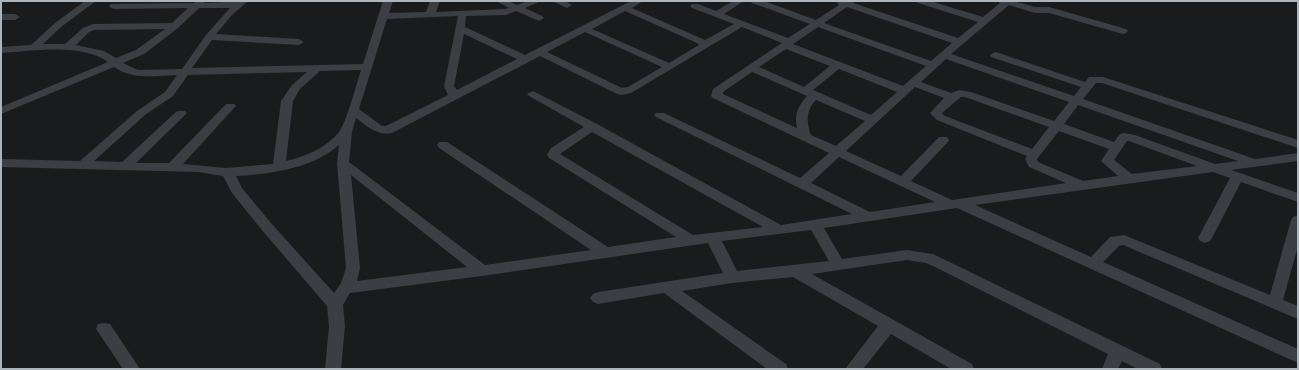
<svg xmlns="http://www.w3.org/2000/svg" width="1299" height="370" font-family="'Roboto Condensed',sans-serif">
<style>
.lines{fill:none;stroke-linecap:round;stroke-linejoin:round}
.minor{fill:#3b3e42;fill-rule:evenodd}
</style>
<rect width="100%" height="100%" fill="#1a1b1d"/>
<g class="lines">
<path class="minor" d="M85 1H96L61 27 43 44H65L83 28 93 24 172 23 188 8 114 9 111 8 109 6 111 4 194 3 196 1H206L204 3 248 1 232 15 216 34 299 39 304 42 299 45 212 40 192 68 363 64 383 1H393L389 13 426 12 430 1H440L436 12 505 9 509 8 496 1H509L517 5 528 1H541L525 8 542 16 544 18 539 21 516 11 506 15 466 16 465 27 525 55 631 1H643L632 8 705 40 734 24 692 8 690 6 692 4H698L716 11 733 1H744L724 14 788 38 810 24 752 3 750 1H764L816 20 839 5 836 1H855L853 3 958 38 978 22 918 3 916 1H930L983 17 1000 3 997 1H1013L1035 7H1049L1126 29 1128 31 1126 33 1123 34 1049 13H1035L1009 5 951 54 1074 96 1081 87 991 57 990 55 995 52 999 53 1085 82 1089 77H1103L1298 140V148L1102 83H1096L1083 99 1255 159 1298 153V161L1231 170 1298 193V202L1241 182 1212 238 1210 241 1205 243 1200 241 1198 238 1230 178 1213 172 975 205 1091 257 1110 237 1124 235 1270 295 1291 220 1293 217 1298 215V246L1283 300 1298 306V319L1123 245 1119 246 1103 262 1298 349V363L957 208 824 228 842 259 907 250 933 254 1160 364 1162 369H1138L1122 361 1118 369H1102L1108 354 935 267 926 263 907 260 812 274 972 364 974 369H951L891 334 863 369H845L878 326 793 277 732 283 682 291 786 364 788 369H767L664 293 598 304 593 302 590 298 593 294 598 292 723 273 708 243 482 276 350 293 343 305 345 326 341 369H325L329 326 327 306 261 229 232 193 223 176 198 172 1 167V159L80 161 137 111 165 92 177 75C155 76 133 80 114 67L1 114V107L108 62C81 43 33 51 1 53V47L31 45 55 23ZM847 7 952 43 931 61 824 23ZM199 8H230L206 35 182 69 138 70 123 63 144 54 178 28ZM625 11 697 43 699 45 669 63 592 29ZM458 16 444 86 448 95 386 126H382L359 109 387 19ZM742 27 782 43 713 89 711 96 713 98 829 153 800 178 664 113H656L654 115 656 117 852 214 781 225 597 124 533 91 527 94 529 96 584 127 551 148 547 155 549 158 676 237 608 247 447 142H439L437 145 439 148 591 250 485 265 349 162 352 132 356 118C367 126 377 136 392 133L540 56 617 94 621 95 631 93ZM818 27 926 66 903 86 793 44ZM165 29 136 50 116 58 104 51 76 45 89 32 94 30ZM585 32 662 67 628 87 622 88 547 52ZM464 34 517 59 457 90 454 86ZM786 49 830 66 804 87 759 67ZM946 59 1069 102 1054 121 971 92 959 90 951 93 921 82ZM839 69 897 92 871 115 813 90ZM361 70C357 82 346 124 339 132 326 148 305 157 286 161L293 101 300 89 320 71ZM307 72 292 85 281 101 273 164 226 168 183 164 234 108 236 106 234 104H226L169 163H136L185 115 187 113 185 111H177L122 162 94 161 145 115 173 96 188 75ZM752 72 807 96C798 106 794 115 797 128L723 94V92ZM915 87 944 98 930 113 937 120 1027 156 1025 159 1029 167 1066 183 952 200 911 181 947 143 949 140 947 137H939L901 176 846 151ZM961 97H965L1049 127 1032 149 945 116 942 113ZM816 100 865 121 836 146 811 135C806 122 806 110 816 100ZM1078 105 1238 161 1215 164 1135 135 1124 133 1120 134 1114 142 1064 124ZM1059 131 1109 149 1101 161 1118 176 1083 181 1038 162 1037 159ZM592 132 763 227 693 235 560 154ZM1127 141H1129L1197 166 1132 174 1114 160ZM339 145 337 163 346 268 341 283 334 293 271 223 242 188 236 176C271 174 311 169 339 145ZM839 157 935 202 870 212 811 183ZM351 175 467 267 357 281 360 268ZM811 230 829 261 737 271 722 241Z
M552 1H565L572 5 567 8Z
M1 14H15L20 17 15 20H1Z
M104 323 110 324 140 369H123L96 329 98 324Z"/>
</g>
<rect width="1299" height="370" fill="none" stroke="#adb5bc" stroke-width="4"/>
</svg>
